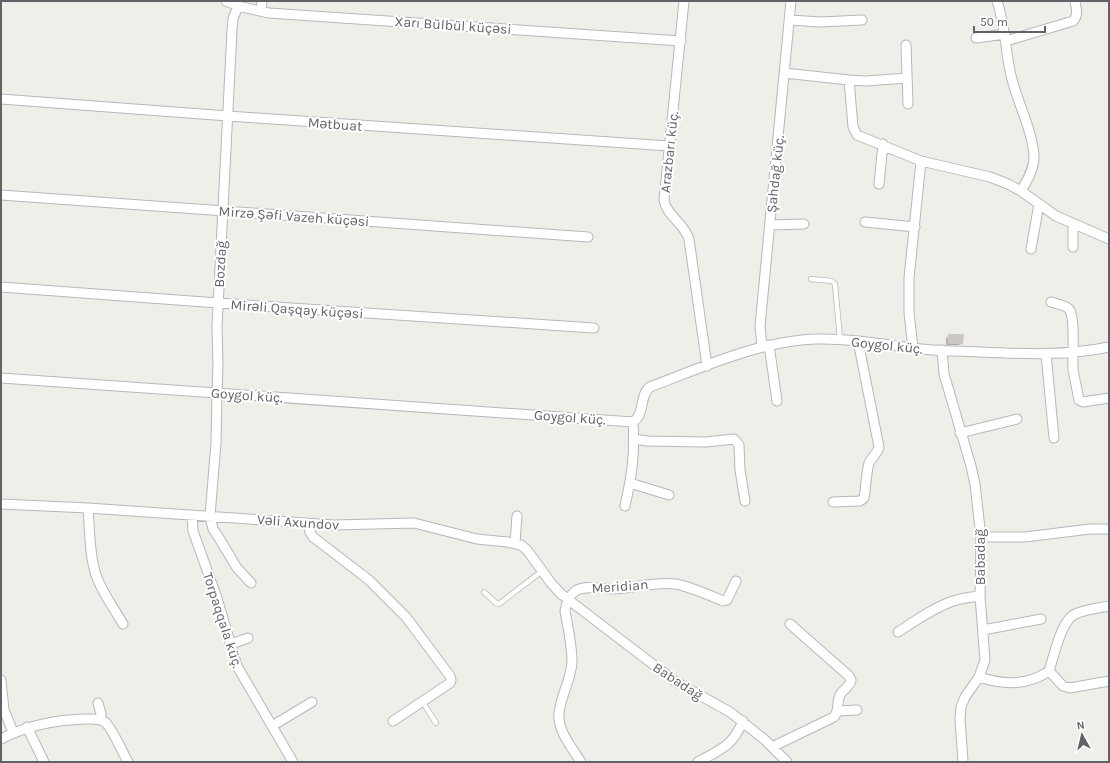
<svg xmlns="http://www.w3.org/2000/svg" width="1110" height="763" font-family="Karla,sans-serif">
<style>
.building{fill:#ccc9c5;filter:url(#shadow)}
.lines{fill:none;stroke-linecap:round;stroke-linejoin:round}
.service-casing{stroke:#b5b8bb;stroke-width:6}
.minor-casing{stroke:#b5b8bb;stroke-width:11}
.service{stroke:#fff;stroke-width:4.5}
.minor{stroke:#fff;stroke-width:9}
.labels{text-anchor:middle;stroke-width:4;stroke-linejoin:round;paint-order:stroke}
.street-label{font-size:14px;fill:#5f6367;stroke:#fff}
</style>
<defs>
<filter id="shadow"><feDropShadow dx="-3.5" dy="3.5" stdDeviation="1" flood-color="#0004"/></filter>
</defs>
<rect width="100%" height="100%" fill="#f0eee8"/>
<path class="building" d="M948 334H964L963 344H948Z"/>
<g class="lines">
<defs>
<path id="service" d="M811 279 832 281 835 284 840 339
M484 592 496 603 499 604 542 571
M422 701 436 723"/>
<path id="minor" d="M226 1 238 6 269 13 681 41
M684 1 664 200C666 215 684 223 689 239L707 366
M997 1C1005 24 1005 47 1010 71 1015 98 1033 130 1034 157 1034 169 1027 181 1021 191
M238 6 233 19 232 30 217 327 218 364 217 393 216 443 210 516 213 529 219 538 237 568 251 583
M261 11 262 1
M789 20 821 22 862 20
M976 38 1005 34
M1006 41 1073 21C1079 15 1076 8 1075 1
M906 45 908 104
M784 73 849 80 866 81 907 78
M849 80 853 127 857 135 921 161 990 177 1008 184 1021 191 1056 216 1109 239
M1 99 228 116 669 146
M879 184 883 144
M1 195 588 237
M865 222 915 227
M770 225 804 224
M1073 247V224
M1031 249 1039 204
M1 287 218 303 594 328
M1051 302C1057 304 1065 305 1069 309 1076 318 1072 357 1073 370 1075 380 1077 390 1079 400L1083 402 1109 398
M769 345 777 401
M762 347 760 326 791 1
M913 348 909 313V278L921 161
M942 350 944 374 971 466 975 484 981 537 980 596 985 660 979 677 965 697 961 707 960 719 963 762
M1046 354 1054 438
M1 378 633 422C645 415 639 395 650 387 703 367 759 341 816 339 849 338 880 344 912 348 934 351 957 351 979 352 1023 354 1066 356 1109 347
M960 433 1017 419
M634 439 647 441 706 442 734 439 739 445 740 470 745 501
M630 483 669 495
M833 502 860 501 864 498C866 487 866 474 869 463 872 457 877 454 879 447L858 341
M1 504 88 508 334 525 414 523 477 539 507 542 521 545 527 550 551 583 561 594 676 682 730 712 765 740 787 762
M625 506C632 475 635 453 633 422
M88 508C90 530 89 554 96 575 102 593 114 608 123 624
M192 515 193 531 217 598 237 666 293 762
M308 524 310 532 313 537 369 580 406 617 450 676 451 680 450 683 393 721
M981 537H1025L1090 529H1109
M515 543 517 516
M983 630 1041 619
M898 632C915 621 933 608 953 601 962 598 971 597 980 596
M231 644 248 638
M1049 671 1063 686 1070 688 1109 681
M979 677C1004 685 1027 686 1049 671 1054 656 1060 626 1072 616 1079 610 1100 608 1109 606
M1 680 4 710 13 732
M98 703 101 714V720
M838 711 857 710
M272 726 312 702
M27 727 44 762
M1 739C28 725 54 720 84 719 91 719 99 718 105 722 112 728 123 753 128 762
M772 747 834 717C840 710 836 703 840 695 843 689 850 687 851 680L849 676 790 624
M581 762C572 748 557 730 559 713 561 695 571 680 572 662 572 645 568 628 565 611 566 603 570 594 577 590 587 585 601 589 611 589 633 589 654 581 676 584 691 587 709 595 723 601L727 600 736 581
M698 762C721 749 732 747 743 721"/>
</defs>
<use href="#service" class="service-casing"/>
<use href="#minor" class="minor-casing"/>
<use href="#service" class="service"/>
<use href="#minor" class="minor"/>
</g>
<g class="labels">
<g class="street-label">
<text transform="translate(453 25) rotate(4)" y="5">Xarı Bülbül küçəsi</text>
<text transform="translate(335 124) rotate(4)" y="5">Mətbuat</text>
<text transform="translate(669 152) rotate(-84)" y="5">Arazbarı küç.</text>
<text transform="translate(775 174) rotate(-84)" y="5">Şahdağ küç.</text>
<text transform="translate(294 216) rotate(4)" y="5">Mirzə Şəfi Vazeh küçəsi</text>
<text transform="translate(220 264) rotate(-87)" y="5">Bozdağ</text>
<text transform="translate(297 309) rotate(4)" y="5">Mirəli Qaşqay küçəsi</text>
<text transform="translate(887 345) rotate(6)" y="5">Goygol küç.</text>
<text transform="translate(247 395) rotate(4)" y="5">Goygol küç.</text>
<text transform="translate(570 417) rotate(4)" y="5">Goygol küç.</text>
<text transform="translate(298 522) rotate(4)" y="5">Vəli Axundov</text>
<text transform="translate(980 557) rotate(-90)" y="5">Babadağ</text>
<text transform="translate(620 586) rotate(-4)" y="5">Meridian</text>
<text transform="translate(223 620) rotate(72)" y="5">Torpaqqala küç.</text>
<text transform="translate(678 681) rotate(33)" y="5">Babadağ</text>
</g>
</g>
<rect width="1110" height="763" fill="none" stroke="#5f6367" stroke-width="4"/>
<g transform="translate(1082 735) rotate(352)" stroke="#ffffff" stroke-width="3" paint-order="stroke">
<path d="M0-3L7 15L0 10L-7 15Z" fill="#5f6367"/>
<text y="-6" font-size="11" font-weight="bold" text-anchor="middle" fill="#5f6367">N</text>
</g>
<path d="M974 26v6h71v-6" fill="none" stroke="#5f6367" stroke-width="2"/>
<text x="980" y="26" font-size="12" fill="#5f6367" stroke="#ffffff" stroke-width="3" paint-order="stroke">50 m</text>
</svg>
